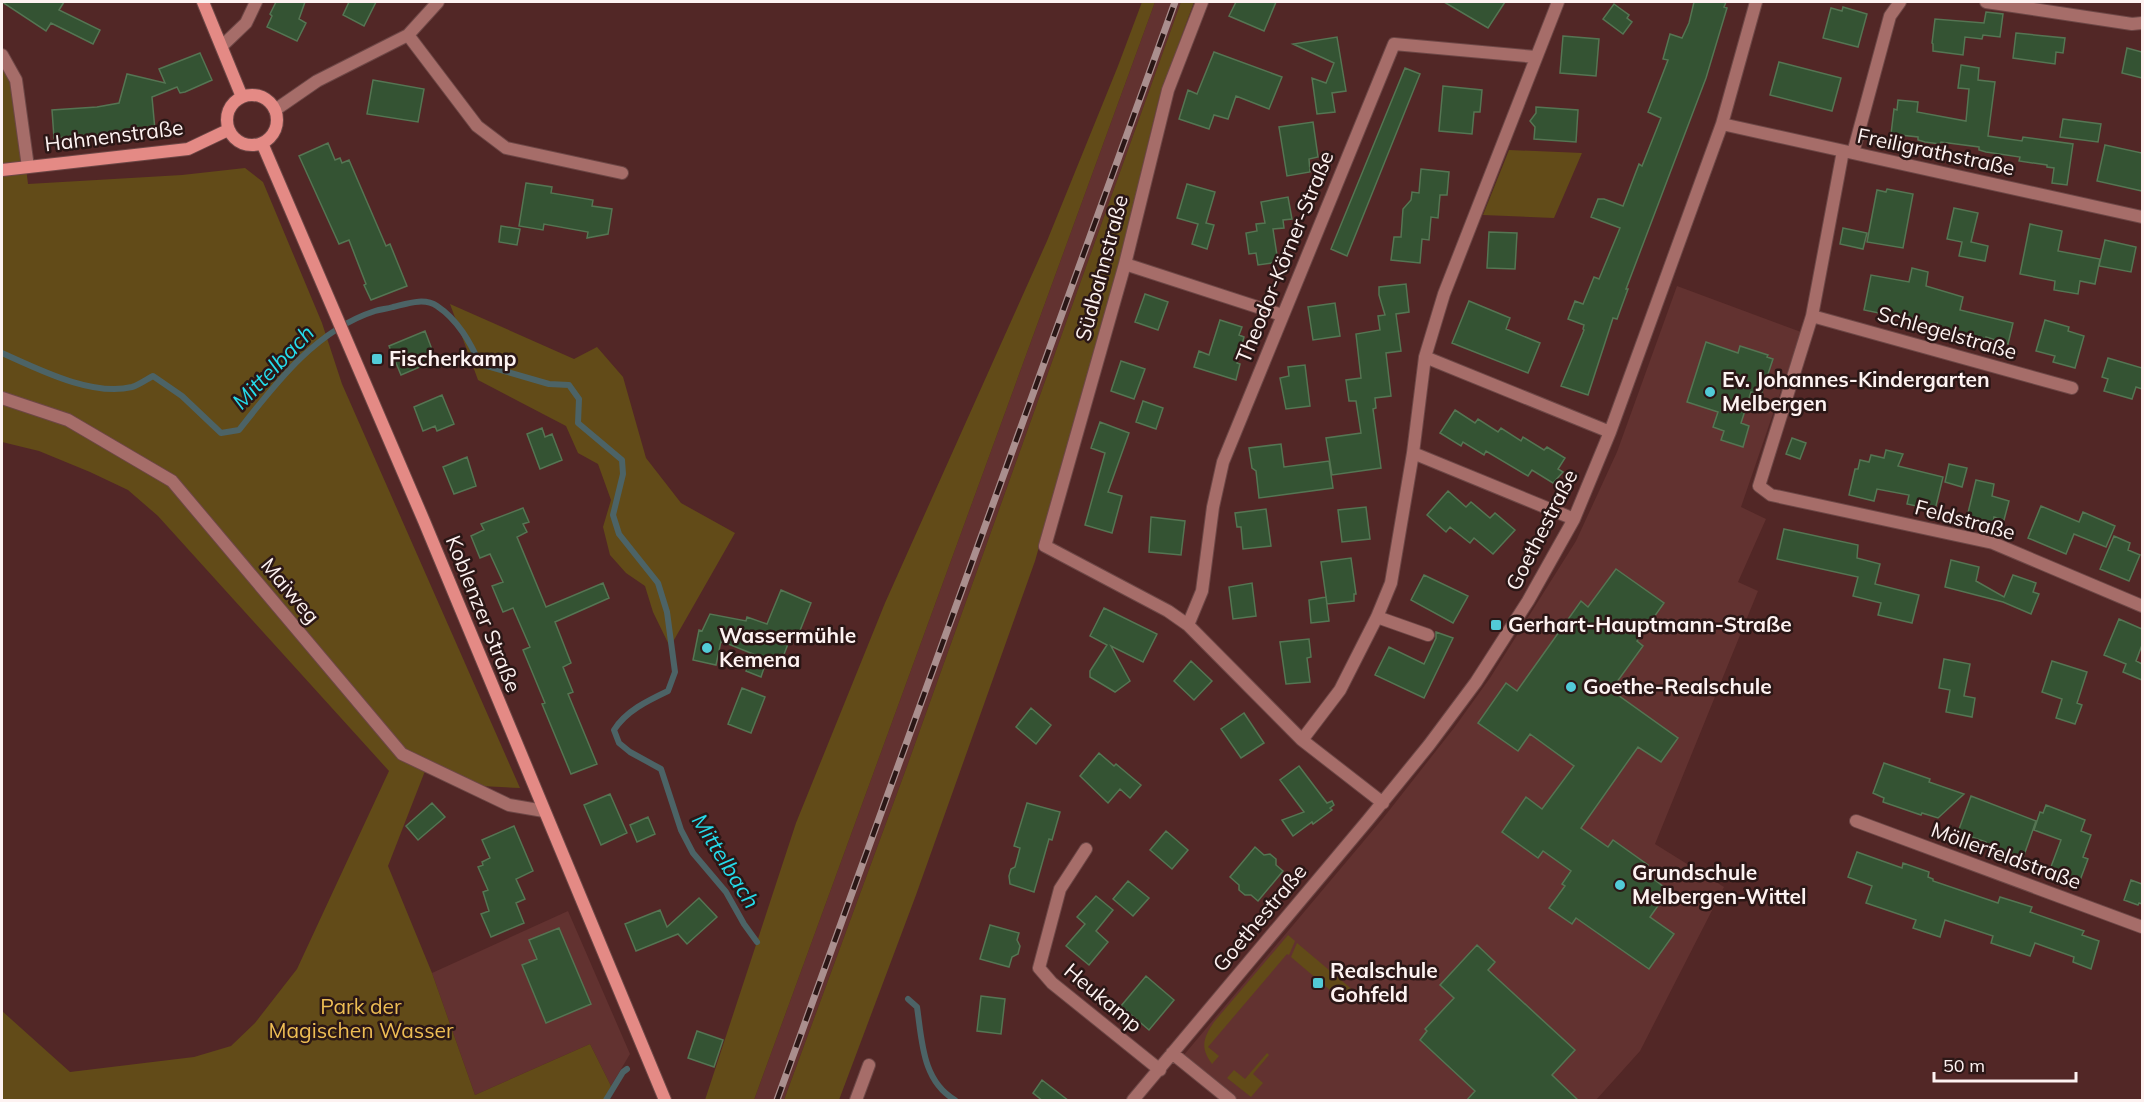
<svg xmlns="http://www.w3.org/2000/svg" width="2144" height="1102" font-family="Mulish,sans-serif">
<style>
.built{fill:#623230}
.green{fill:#624b18}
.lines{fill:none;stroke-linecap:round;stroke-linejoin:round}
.stream{stroke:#4c6366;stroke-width:6}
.building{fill:#345333;stroke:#557553;stroke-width:1.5}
.street-casing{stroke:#6d4746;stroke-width:14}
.secondary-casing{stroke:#6d4746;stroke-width:14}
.street{stroke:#a66d69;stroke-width:12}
.secondary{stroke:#e48a85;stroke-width:12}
.rail-casing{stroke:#aa8f8e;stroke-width:7}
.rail{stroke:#2b1716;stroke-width:4.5;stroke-dasharray:14;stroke-linecap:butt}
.poi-dot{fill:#52cbd7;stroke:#2b1716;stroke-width:2}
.labels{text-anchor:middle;stroke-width:5;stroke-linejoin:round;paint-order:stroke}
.street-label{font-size:21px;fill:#fdf2f1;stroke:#2b1716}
.poi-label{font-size:21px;font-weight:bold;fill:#fdf2f1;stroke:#2b1716;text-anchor:start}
.park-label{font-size:21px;fill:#eebd54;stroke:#2b1716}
.water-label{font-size:22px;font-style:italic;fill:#25dbea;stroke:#2b1716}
</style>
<rect width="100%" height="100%" fill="#522726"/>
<path class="built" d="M1155 2H1181L906 769 784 1100H754Z
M1677 286 1801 332 1741 507 1766 519 1738 582 1758 591 1655 844 1724 887 1640 1051 1596 1100H1235L1183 1056 1384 817 1454 728 1490 678 1576 541 1617 452Z
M568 911 630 1054 611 1086 590 1044 475 1095 432 973Z"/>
<path class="green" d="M1142 2H1155L754 1100H705L796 823 885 603 1047 241 1118 66Z
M1181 2H1194L1159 98 1116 276 1035 561 916 895 839 1100H784L906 769Z
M2 52 15 80 28 184 182 175 245 168 263 182 322 323 342 384 520 788 462 785 425 771 388 866 432 973 475 1095 590 1044 611 1086 604 1100H2V1011L70 1072 194 1057 231 1046 255 1023 297 969 389 771 158 516 128 490 90 472 39 451 2 442Z
M1509 150 1582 153 1554 218 1483 215Z
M450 304 574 359 597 347 623 377 646 458 681 503 735 533 670 647 653 612 645 586 626 573 610 555 603 527 611 500 598 464 578 453 566 426 478 380Z
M1288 935 1295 941 1289 955 1287 954 1208 1047 1219 1056 1212 1064C1200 1048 1203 1038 1214 1022Z
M1297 943 1354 991 1344 1002 1291 957Z
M1267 1053 1269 1055 1253 1074 1263 1083 1251 1097 1227 1078 1234 1070 1245 1079Z"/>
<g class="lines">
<path class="stream" d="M2 353C38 369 92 397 132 387 139 385 147 379 153 376L182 396 221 433 239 430C276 383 316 330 375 311 381 309 387 309 393 307 406 304 424 297 437 306 458 320 470 342 480 364L549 384 569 385 579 399 578 423 622 460 623 474 613 515 619 534 658 583 667 612 675 672 668 691C647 701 626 711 614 730L619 743 630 752 661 769 681 830 693 853 726 892 744 924 757 942
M908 999 917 1007C922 1040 922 1081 955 1100
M606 1100 623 1072 627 1069"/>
</g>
<path class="building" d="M2 2H64L59 10 100 30 93 44 51 23 46 31Z
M276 2H305L299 19 306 23 297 41 267 27 272 16 270 14Z
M349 2H376L364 26 343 15Z
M1236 2H1276L1264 31 1229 16Z
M1444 2H1505L1488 28Z
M1694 2H1726L1724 7 1727 8 1706 78 1626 289H1628L1617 319 1613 318 1588 395 1561 386 1584 330 1583 329 1584 325 1568 319 1575 301 1583 304 1594 277 1599 279 1620 228 1591 217 1598 199H1604L1623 206 1639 164 1642 166 1661 118 1648 112 1668 60 1663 59 1670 34 1682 38 1689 23Z
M1614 4 1629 15 1627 18 1632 22 1623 34 1603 19Z
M1843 7 1867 14 1858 47 1823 38 1831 8 1842 11Z
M1986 12 2003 14 2000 37 1983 35 1982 39 1965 37 1963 55 1933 51V44L1932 43 1935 19 1984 23Z
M2016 33 2065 38 2063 53 2056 52 2055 64 2013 58Z
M1563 36 1599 39 1596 76 1560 73Z
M1337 37 1346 91 1332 93 1335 112 1317 114 1312 78 1326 83 1334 63 1293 44Z
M2127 48 2142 52V78L2122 73Z
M1214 52 1282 77 1269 109 1236 96 1228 119 1214 115 1209 129 1179 119 1188 90 1197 94Z
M200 53 212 80 185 92 180 93 177 87 152 97 155 130 54 138 52 110 97 107 119 103 127 74 165 83 159 69Z
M1779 62 1841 78 1832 111 1770 95Z
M1961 65 1979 68 1978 80 1995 82 1988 136 2022 141 2023 137 2073 144 2067 185 2052 183 2054 168 2047 167V165L2019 161 2020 157 1986 152 1979 150V147L1941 142 1940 144 1925 142 1918 140V137L1891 134 1894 109 1897 110 1898 100 1918 102 1917 112 1966 121 1969 89 1958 88Z
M1405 68 1420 74 1347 256 1331 249Z
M373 80 424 89 418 122 367 114Z
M1443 86 1482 90 1480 112H1474L1472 134 1439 131Z
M1536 107 1578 110 1576 142 1534 139 1535 127 1530 121 1536 113Z
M2063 119 2101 124 2098 142 2060 137Z
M1313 122 1318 157 1309 159 1310 172 1287 176 1279 127Z
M328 143 335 160 340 158 342 163 349 160 386 246 390 244 407 286 371 300 364 285 366 284 349 240 339 244 299 156Z
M2105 145 2142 153V191L2097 181Z
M1421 169 1449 172 1447 195H1440L1438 218 1431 217 1429 240 1422 239 1420 263 1391 260 1394 237H1401L1403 209 1411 200 1412 192 1419 193Z
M526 183 552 187 551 193 593 200 592 206 612 209 608 234 587 238 588 232 544 224 543 230 519 226Z
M1187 184 1215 192 1206 223 1214 225 1207 249 1192 244 1198 224 1177 218Z
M1887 189 1913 194 1903 248 1867 242 1877 190 1886 192Z
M1288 197 1292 219 1283 220 1284 228 1273 229 1278 262 1258 265 1256 253 1249 254 1246 233 1257 231 1256 224 1265 223 1261 202Z
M1954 208 1978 213 1971 242 1988 246 1985 261 1959 256 1962 242 1947 239Z
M2030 224 2062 231 2058 251 2100 259 2095 284 2080 281 2078 294 2054 290 2055 281 2020 274Z
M501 226 520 229 517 245 499 242Z
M1843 228 1867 233 1863 249 1840 244Z
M1489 232 1517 233 1515 269 1487 268Z
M2105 240 2136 247 2131 272 2099 266Z
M1912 268 1928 272 1926 286 1963 297 1960 310 2013 323 2008 344 1986 337 1984 343 1953 334 1952 338 1934 333 1937 323 1916 325 1918 321 1864 310 1871 275 1909 282Z
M1406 284 1409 312 1396 314 1401 351 1386 353 1391 396 1375 398 1376 408 1373 409 1381 468 1332 475 1326 438 1361 433 1356 401H1349L1346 380 1361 378 1356 334 1380 330 1378 316 1385 315 1379 295V287Z
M1145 294 1168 302 1158 330 1135 322Z
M1469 301 1510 318 1506 329 1540 343 1528 373 1452 343Z
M1335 303 1340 336 1313 340 1308 307Z
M1220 320 1242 327 1239 335 1244 337 1237 363 1240 364 1236 380 1194 367 1199 351 1209 355Z
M2045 320 2069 327 2068 331 2084 336 2075 368 2053 362 2055 356 2036 351Z
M425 331 436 360 401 375 389 346Z
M1706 342 1738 353 1740 346 1768 355 1767 357 1773 359 1761 395 1751 392 1741 423 1749 426 1743 447 1721 440 1724 431 1713 427 1718 412 1687 402Z
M2108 358 2142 368V389L2136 387 2132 399 2104 391 2108 379 2102 377Z
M1121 361 1145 369 1134 399 1111 391Z
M1305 365 1310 406 1286 409 1280 378 1289 376 1288 367Z
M442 395 454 424 437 431 435 426 423 431 414 407Z
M1143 401 1163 408 1156 429 1136 422Z
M1455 410 1475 423 1478 419 1498 432 1501 428 1521 441 1523 437 1544 450 1547 447 1565 458 1558 469 1563 472 1553 483 1532 470 1528 476 1486 451 1484 455 1463 442 1461 446 1440 433Z
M1100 422 1129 433 1108 492 1122 496 1112 533 1085 525 1105 453 1091 448Z
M542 428 545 437 552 434 562 460 540 469 527 434Z
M1792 438 1806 443 1800 459 1786 454Z
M1281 444 1284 467 1329 461 1333 488 1259 498 1256 471 1252 468 1249 448Z
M1886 450 1903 454 1898 466 1943 477 1935 510 1907 504 1909 495 1877 489 1874 501 1849 495 1855 469H1858L1860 460 1869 462 1871 455 1884 458Z
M467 457 476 486 454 494 443 467Z
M1949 464 1967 468 1962 487 1945 482Z
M1976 480 1994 484 1992 496 2009 501 2004 520 1994 517 1992 527 1966 521Z
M1448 491 1466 507 1471 502 1490 518 1495 513 1515 530 1493 554 1474 538 1470 543 1450 527 1446 532 1427 515Z
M2041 506 2079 522 2083 512 2115 526 2106 547 2074 534 2066 554 2028 538Z
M1366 507 1370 539 1342 542 1338 510Z
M523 508 529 522 523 524 527 532 517 537 546 607 603 583 609 598 555 622 571 663 563 667 573 692 568 694 597 764 571 774 542 704 545 703 523 650 530 647 513 608 503 612 492 586 503 582 490 554 480 558 471 536 484 530 481 524Z
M1266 509 1271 546 1243 549 1241 527H1237L1235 513Z
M1151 517 1185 521 1181 555 1149 552Z
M1784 529 1858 545 1857 558 1880 564 1875 584 1919 595 1912 623 1878 615 1881 603 1853 596 1858 577 1777 559Z
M2114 536 2130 543 2128 550 2140 555 2129 581 2100 569Z
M1351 558 1356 594H1354V601L1327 604 1321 562Z
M1951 560 1979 567 1976 581 2004 597 2013 575 2036 583 2033 592 2039 594 2031 614 2003 602 1945 587Z
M1616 569 1664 603 1637 641 1643 646 1611 690 1678 738 1661 762 1638 747 1581 828 1608 847 1613 840 1648 865 1644 872 1664 887 1657 897 1662 900 1650 917 1674 934 1649 969 1576 918 1572 924 1549 908 1565 886 1562 884 1571 871 1543 851 1538 858 1502 832 1526 797 1542 809 1574 766 1530 734 1518 751 1478 723 1506 683 1517 691 1581 601 1588 607Z
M1424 575 1468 596 1453 623 1411 600Z
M1252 583 1256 616 1233 619 1229 587Z
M781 590 811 603 797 638 791 636 780 665 767 659 761 677 746 671 753 654 721 641 716 665 693 660 699 630 702 631 710 614 746 621 747 617 767 624Z
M1326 597 1329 621 1311 623 1309 600Z
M1104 608 1157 634 1143 662 1111 646 1130 681 1115 692 1090 677V671L1107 645 1090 636Z
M2119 619 2142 629V645L2136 661 2142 664V680L2123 672 2126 664 2104 655Z
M1436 632 1453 638 1424 698 1375 675 1389 647 1424 664 1436 638Z
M1309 639 1311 657 1307 658 1310 682 1286 684 1280 642Z
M1944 659 1970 664 1964 696 1975 698 1972 717 1946 712 1950 690 1939 688Z
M1191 661 1212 681 1194 700 1174 681Z
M2052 661 2087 672 2077 703 2082 705 2075 724 2056 718 2062 699 2042 692Z
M742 688 765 697 751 733 728 724Z
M1031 708 1051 725 1036 744 1016 727Z
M1244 713 1264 743 1241 758 1221 729Z
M1099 753 1114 766 1116 764 1141 785 1130 798 1120 789 1108 803 1080 776Z
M1884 763 1930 779 1929 782 1964 794 1938 818 1922 813 1921 815 1883 802 1884 798 1873 793Z
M1299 766 1327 803 1332 801 1334 805 1330 808 1332 810 1313 824 1312 822 1293 836 1282 820 1304 812 1280 780Z
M610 794 627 833 601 845 584 805Z
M1971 796 2036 821 2023 858 1986 845V842L1958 832Z
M432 803 445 817 418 840 406 826Z
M1027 803 1060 812 1052 840 1049 839 1034 892 1010 884 1009 876 1011 869 1015 867 1020 848 1014 846Z
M2046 805 2085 820 2081 831 2091 835 2083 857 2088 859 2079 883 2049 872 2061 840 2034 830 2040 812 2043 813Z
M648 817 655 834 637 842 630 825Z
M514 826 533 871 516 879 525 899 516 903 524 923 491 937 481 914 489 911 483 892 488 890 478 867 483 865 482 862 490 858 482 840Z
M1166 831 1188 850 1172 869 1150 850Z
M1255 847 1264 855 1270 854 1276 859V865L1283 871 1258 901 1251 895H1245L1239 890V885L1230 877Z
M1857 852 1902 868 1903 863 1929 872 1928 877 1933 879V881L1998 903 2000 897 2032 907 2030 912 2084 931 2082 935 2099 941 2091 969 2073 962 2074 957 2035 943 2030 956 1991 943 1993 936 1945 920 1940 937 1913 928 1916 920 1866 903 1872 886 1848 877Z
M2131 880 2142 884V904L2139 903 2138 905 2124 900Z
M1128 881 1149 898 1133 916 1113 899Z
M1096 896 1113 910 1096 931 1108 942 1089 965 1066 946 1085 924 1077 917Z
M699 898 717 917 687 944 678 934 636 951 625 924 660 910 667 927Z
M990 925 1019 933 1017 940 1020 946 1018 954 1012 957 1009 967 980 959Z
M559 928 591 1004 546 1023 522 965 537 959 529 940Z
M1477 945 1495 962 1488 970 1575 1050 1552 1075 1579 1101H1466L1475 1091 1420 1040 1427 1031 1425 1029 1454 998 1440 985Z
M1146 976 1174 1000 1149 1030 1121 1006Z
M981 996 1005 999 1001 1034 977 1031Z
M697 1031 723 1040 714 1067 688 1058Z
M1042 1080 1069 1101H1043L1033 1093Z"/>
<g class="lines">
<defs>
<path id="street" d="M1202 2 1168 90 1125 264 1045 546 1168 611 1188 625 1302 740 1383 803
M1986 2 2132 24 2142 23
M408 35 477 126 506 148 622 173
M222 46 246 23 256 2
M2 55 16 80 28 167
M275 110 317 81 408 35 438 2
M1722 124 2142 217
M1843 151 1812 316 1759 486 1771 495 1993 543 2142 606
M1853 153 1890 16 1900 2
M1125 264 1282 315
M1812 316 2072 388
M1425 357 1610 432
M2 398 68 420 172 481 402 754 509 805 544 811
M1413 453 1574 519
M1377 617 1428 635
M1188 625 1202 591 1213 507 1223 462 1394 44 1536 57
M1302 740 1340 690 1377 617 1391 583 1413 453 1425 357 1444 294 1558 2
M1856 821 2142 927
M1086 849 1060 889 1039 968 1052 983 1160 1070
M1172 1053 1230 1100
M856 1100 869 1065
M1133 1100 1368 820 1429 745 1476 682 1528 601 1574 519 1610 432 1722 124 1756 2"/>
<path id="secondary" d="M203 2 242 97
M227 120a25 25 0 1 1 50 0a25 25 0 1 1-50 0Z
M262 143 424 521 665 1100
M2 170 188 149 228 130"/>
</defs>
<use href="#street" class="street-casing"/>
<use href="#secondary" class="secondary-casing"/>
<use href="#street" class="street"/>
<use href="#secondary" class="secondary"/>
<defs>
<path id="rail" d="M777 1100 1175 2"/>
</defs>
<use href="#rail" class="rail-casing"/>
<use href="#rail" class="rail"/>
</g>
<g class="poi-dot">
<rect x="371" y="353" width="12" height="12" rx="3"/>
<circle cx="1710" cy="392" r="6"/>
<rect x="1490" y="619" width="12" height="12" rx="3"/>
<circle cx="707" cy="648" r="6"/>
<circle cx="1571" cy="687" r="6"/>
<circle cx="1620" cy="885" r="6"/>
<rect x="1312" y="977" width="12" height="12" rx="3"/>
</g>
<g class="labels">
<g class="street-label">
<text transform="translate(114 136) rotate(-7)" y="7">Hahnenstraße</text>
<text transform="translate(1936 152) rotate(12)" y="7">Freiligrathstraße</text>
<text transform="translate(1285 257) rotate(-68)" y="7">Theodor-Körner-Straße</text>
<text transform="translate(1102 268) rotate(-75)" y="7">Südbahnstraße</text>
<text transform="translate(1947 333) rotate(16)" y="7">Schlegelstraße</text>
<text transform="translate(1965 520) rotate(15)" y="7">Feldstraße</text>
<text transform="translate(1542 530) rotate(-63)" y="7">Goethestraße</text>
<text transform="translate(290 591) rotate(50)" y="7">Maiweg</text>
<text transform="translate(483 614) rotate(68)" y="7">Koblenzer Straße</text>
<text transform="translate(2006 856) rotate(20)" y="7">Möllerfeldstraße</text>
<text transform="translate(1260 918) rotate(-50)" y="7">Goethestraße</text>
<text transform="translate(1103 998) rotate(40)" y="7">Heukamp</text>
</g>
<g class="poi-label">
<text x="389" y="366">Fischerkamp</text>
<text x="1722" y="387">Ev. Johannes-Kindergarten<tspan x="1722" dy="24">Melbergen</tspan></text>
<text x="1508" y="632">Gerhart-Hauptmann-Straße</text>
<text x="719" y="643">Wassermühle<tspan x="719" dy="24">Kemena</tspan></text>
<text x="1583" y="694">Goethe-Realschule</text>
<text x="1632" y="880">Grundschule<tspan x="1632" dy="24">Melbergen-Wittel</tspan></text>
<text x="1330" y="978">Realschule<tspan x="1330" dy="24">Gohfeld</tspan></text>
</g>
<g class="park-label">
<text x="361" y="1014">Park der<tspan x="361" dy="24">Magischen Wasser</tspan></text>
</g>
<g class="water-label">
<text transform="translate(273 367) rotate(-46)" y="8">Mittelbach</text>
<text transform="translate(726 861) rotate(58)" y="8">Mittelbach</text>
</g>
</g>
<rect width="2144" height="1102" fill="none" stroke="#fdf2f1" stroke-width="6"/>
<path d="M1934 1072v9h142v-9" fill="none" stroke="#fdf2f1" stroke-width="3"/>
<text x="1943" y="1072" font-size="18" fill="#fdf2f1" stroke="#2b1716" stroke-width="4.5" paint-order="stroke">50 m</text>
</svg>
